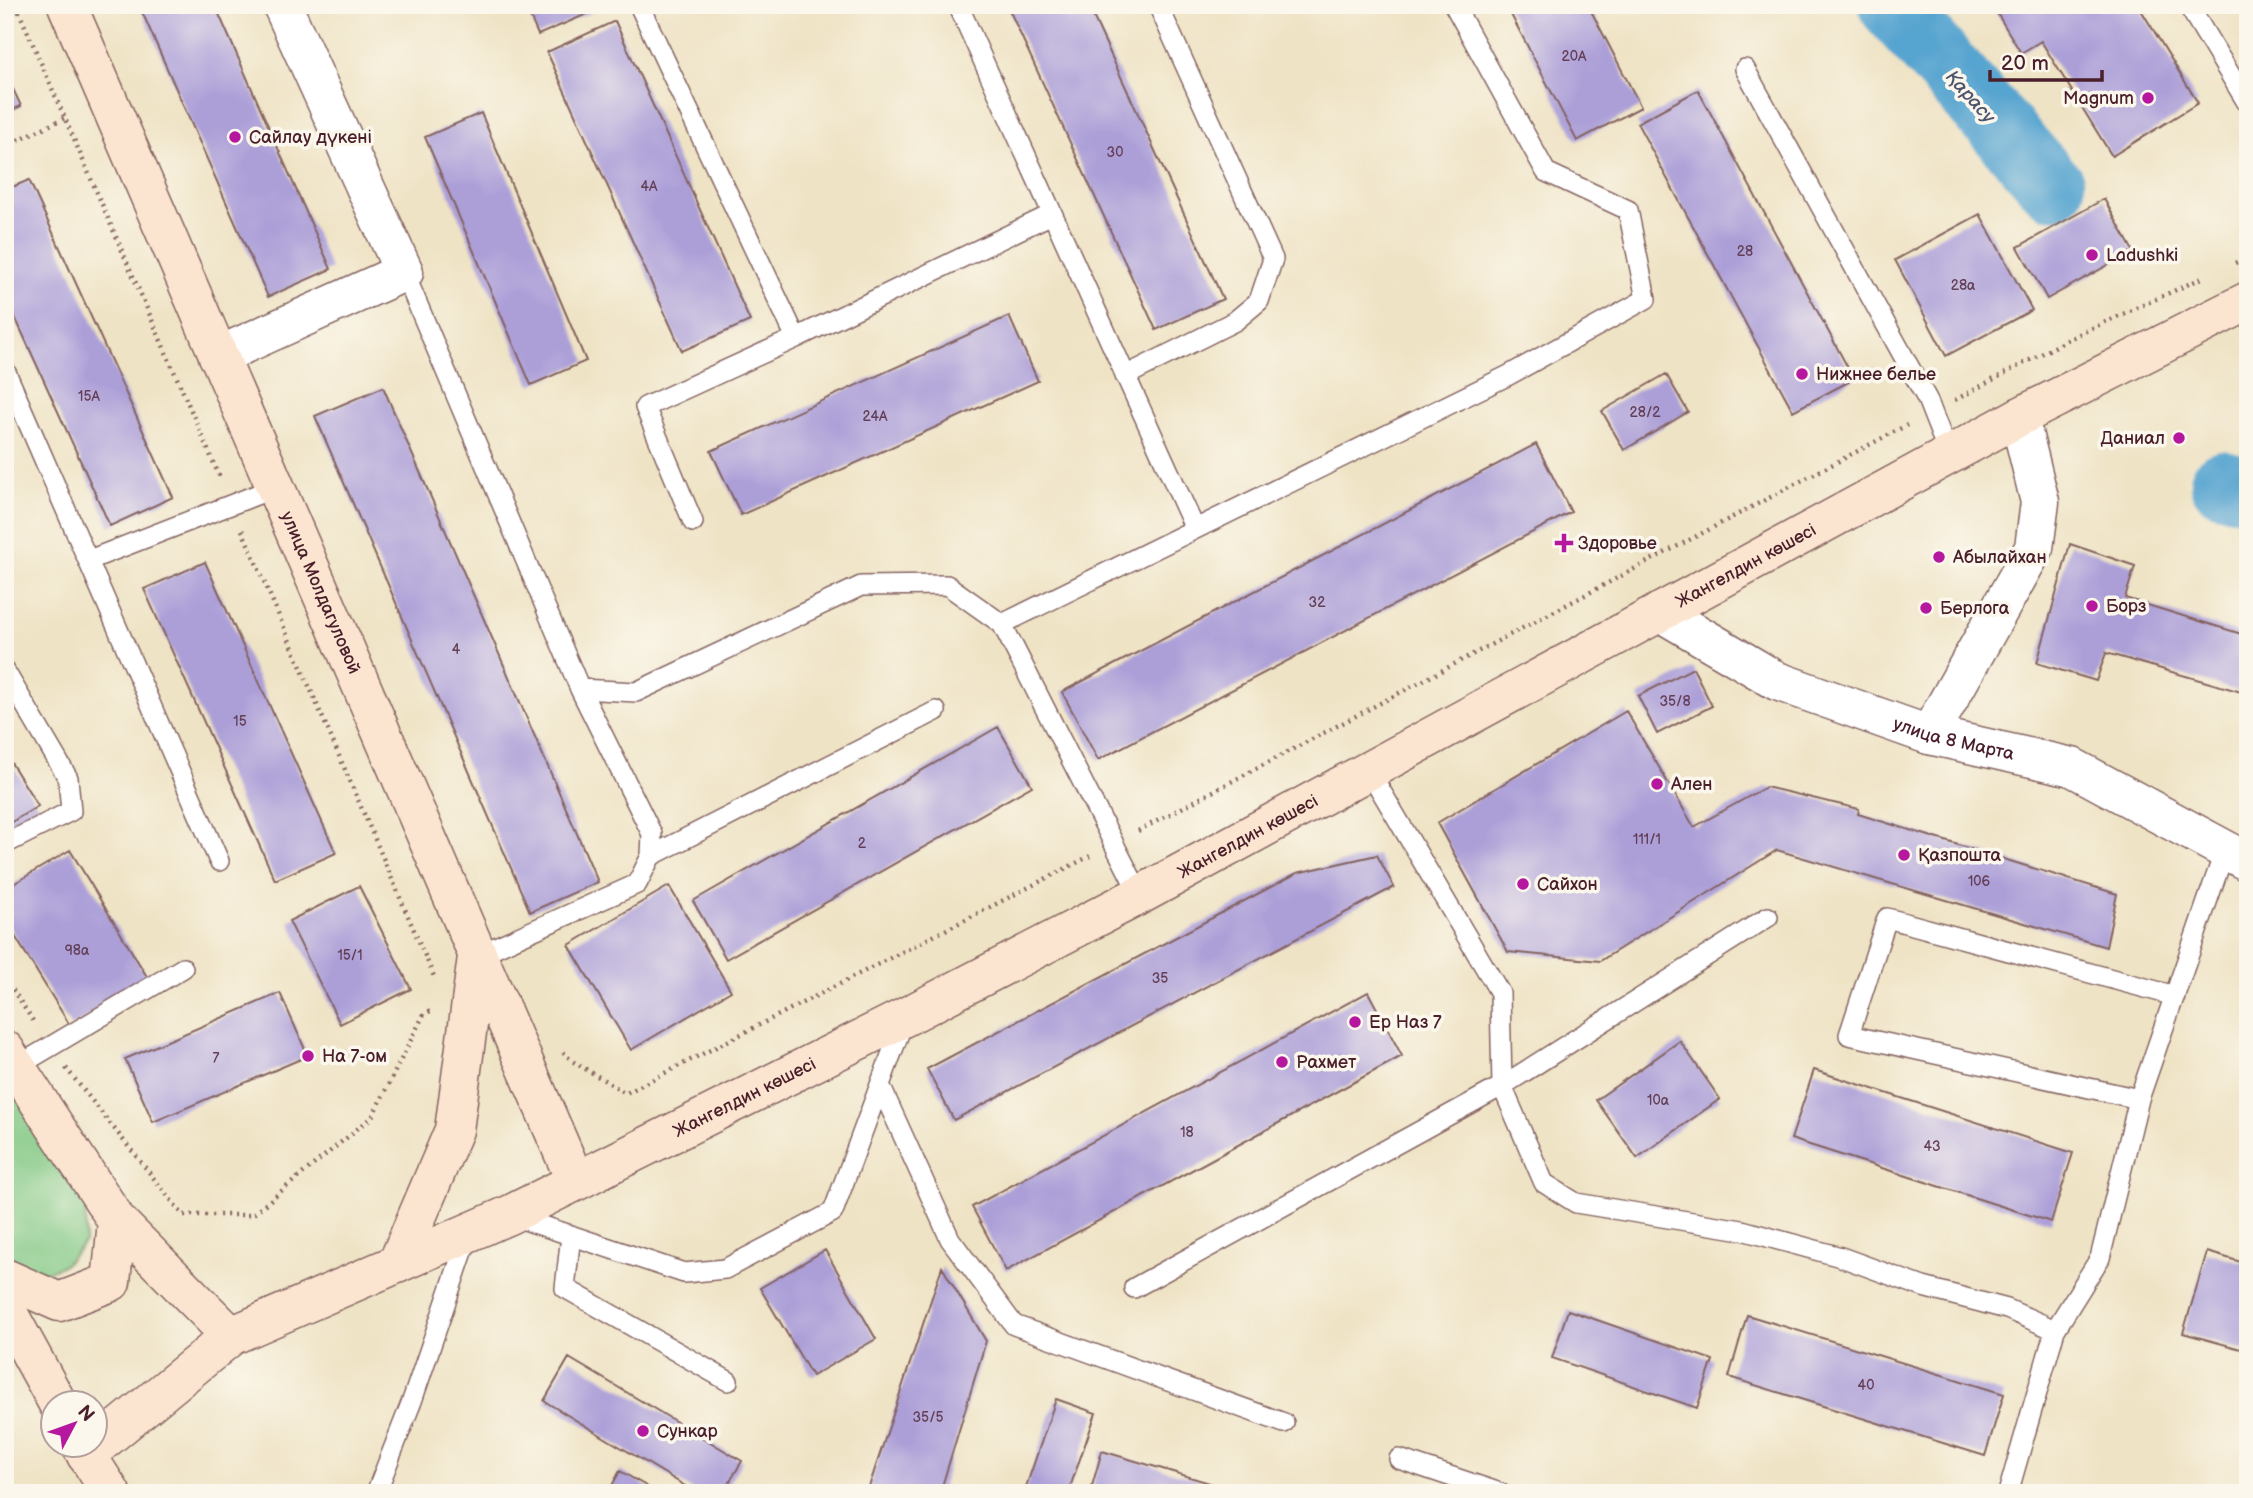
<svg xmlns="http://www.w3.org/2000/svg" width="2253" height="1498" font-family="'Balsamiq Sans',sans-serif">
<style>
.green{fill:#81c884;stroke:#667458;stroke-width:2}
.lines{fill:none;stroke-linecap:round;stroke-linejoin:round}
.river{stroke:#57a4d0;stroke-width:66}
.building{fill:#ac9fd8}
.lane-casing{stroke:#846461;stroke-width:22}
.street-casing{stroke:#846461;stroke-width:41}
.secondary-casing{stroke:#846461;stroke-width:41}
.path{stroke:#846461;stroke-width:4.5;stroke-dasharray:2 5;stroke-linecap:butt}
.lane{stroke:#fff;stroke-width:19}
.street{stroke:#fff;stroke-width:38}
.secondary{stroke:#fce5d0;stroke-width:38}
.poi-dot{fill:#b5179e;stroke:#fbf7ec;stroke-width:2.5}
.labels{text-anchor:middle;stroke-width:7;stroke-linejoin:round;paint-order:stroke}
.number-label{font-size:14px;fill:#623f56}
.poi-label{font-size:18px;fill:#4a1f2b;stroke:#fbf7ec;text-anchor:start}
.street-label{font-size:18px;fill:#4a1f2b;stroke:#fbf7ec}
.water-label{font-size:19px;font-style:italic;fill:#4f546d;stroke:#fbf7ec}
</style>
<rect width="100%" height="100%" fill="#fbf7ec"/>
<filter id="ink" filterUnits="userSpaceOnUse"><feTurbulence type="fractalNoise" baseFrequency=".0143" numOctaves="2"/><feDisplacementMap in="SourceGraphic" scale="14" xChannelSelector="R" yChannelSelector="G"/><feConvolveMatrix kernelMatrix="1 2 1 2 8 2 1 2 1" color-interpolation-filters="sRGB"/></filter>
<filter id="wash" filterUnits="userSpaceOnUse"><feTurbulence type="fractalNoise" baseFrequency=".00686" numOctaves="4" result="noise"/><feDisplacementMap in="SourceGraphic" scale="28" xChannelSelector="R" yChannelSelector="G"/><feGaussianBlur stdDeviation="1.57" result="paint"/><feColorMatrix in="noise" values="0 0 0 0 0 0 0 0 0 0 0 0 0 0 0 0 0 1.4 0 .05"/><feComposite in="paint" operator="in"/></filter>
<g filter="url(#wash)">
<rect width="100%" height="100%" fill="#efe3c5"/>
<path class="green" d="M5 1051 86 1207 85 1242 64 1265 40 1275 16 1265 5 1253Z"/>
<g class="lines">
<path class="river" d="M1891 5 2052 186
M2223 483 2248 489"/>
</g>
<g id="blocks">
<path class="building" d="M139 5H215L331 269 268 297Z
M525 5H608L538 35Z
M1007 5H1088L1223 299 1156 330Z
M1506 5H1588L1641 107 1577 141Z
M1992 5H2138L2198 103 2112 156 2041 41 2021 53Z
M615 21 750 321 682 351 547 52Z
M5 72 21 106 5 114Z
M1698 90 1854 379 1793 411 1637 123Z
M481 113 586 361 531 385 425 137Z
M29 180 173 497 110 526 5 295V190Z
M2104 199 2133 251 2047 299 2018 247Z
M1980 214 2032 310 1946 356 1895 260Z
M1009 316 1038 381 741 515 711 451Z
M1666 374 1688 412 1624 450 1602 411Z
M383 387 598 882 530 912 315 416Z
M1536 444 1571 512 1098 760 1062 692Z
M2070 544 2135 566 2125 598 2248 636V694L2106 653 2096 681 2037 663Z
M205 562 336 853 275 880 144 589Z
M1693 668 1712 706 1657 734 1638 696Z
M1626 711 1694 827 1766 787 1859 809 1858 814 2117 894 2106 947 1777 850 1600 961 1508 952 1437 823Z
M998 727 1032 786 726 959 693 901Z
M5 753 38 806 5 826Z
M70 850 149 980 71 1027 5 920V889Z
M1377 855 1394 887 954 1120 927 1069 1297 873Z
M359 886 411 989 340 1024 289 921Z
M669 886 731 991 631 1050 569 945Z
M1368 992 1402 1056 1006 1271 972 1207Z
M280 993 308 1056 153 1122 125 1059Z
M1680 1041 1720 1099 1637 1158 1596 1100Z
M1814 1070 2073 1153 2051 1222 1791 1139Z
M825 1250 876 1339 812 1376 760 1288Z
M2207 1252 2248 1264V1351L2183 1333Z
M942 1267 986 1341 940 1493H867Z
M1568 1310 1713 1360 1697 1408 1552 1358Z
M1747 1315 2004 1394 1985 1456 1729 1377Z
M569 1358 742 1461 723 1493H697L544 1401Z
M1056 1399 1096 1413 1068 1493H1033L1025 1490Z
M1102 1451 1240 1492 1239 1493H1090Z
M620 1471 658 1493H608Z"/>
</g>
</g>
<g filter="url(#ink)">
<use href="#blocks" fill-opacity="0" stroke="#846461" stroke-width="2"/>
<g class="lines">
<defs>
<path id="lane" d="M639 5 796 338
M958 5 1195 529
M2188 5 2248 104
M1745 69 1927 399 1949 455
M404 272 580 689 636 692 861 586 947 585 1002 624 1509 375 1646 299 1628 210 1546 172 1454 5
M5 370 219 861
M1125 376 1235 321 1259 301 1273 259 1158 5
M693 522 645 407 796 338 1052 214
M89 560 274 488
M1002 624 1140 895
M5 671 68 778 71 811 5 844
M1368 769 1500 993 1502 1086 1544 1183 1576 1203 1742 1230 1841 1257 1923 1287 2007 1309 2055 1330 2100 1258 2139 1099 2225 850
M651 856 936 711
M478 955 637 884 651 856 652 834 580 689
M16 1067 183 968
M880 1085 950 1239 1014 1325 1284 1423
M2139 1099 1849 1035 1887 918 2175 996
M510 1215 684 1273 725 1269 833 1212 904 1020
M571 1235 565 1288 728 1381
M1134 1288 1502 1086 1768 917
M1399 1459 1500 1493
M376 1493 412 1401 469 1234
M2008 1493 2055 1330"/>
<g id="street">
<path d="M218 356 404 272 282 5"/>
<path id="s1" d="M1660 612 1777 681 1929 735 2072 767 2248 862"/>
<path d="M1929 735 2034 548 2040 502 2019 417"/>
</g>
<g id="secondary">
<path id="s2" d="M67 5 575 1180"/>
<path d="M5 1050 117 1221 231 1336"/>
<path d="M397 1264 454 1130 477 957"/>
<path d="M5 1278 59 1302 111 1282 117 1221"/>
<path d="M5 1307 58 1404"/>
<path d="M81 1446 111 1493"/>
<path id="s3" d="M86 1455 231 1336 509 1215 905 1017 1140 895 2019 417 2248 301"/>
</g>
</defs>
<use href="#lane" class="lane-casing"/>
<use href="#street" class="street-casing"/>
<use href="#secondary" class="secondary-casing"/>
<path class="path" d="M16 5 221 480
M5 146 65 118
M2235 263 2248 257
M1955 400 2075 336 2202 278
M242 530 435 979
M1138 831 1907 425
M5 978 35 1024
M563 1052 572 1061 626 1093 1090 856
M66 1068 183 1215H252L372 1117 424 1014 433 1010"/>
<use href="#lane" class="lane"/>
<use href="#street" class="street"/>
<use href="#secondary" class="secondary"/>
</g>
</g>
<g class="poi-dot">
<circle cx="2148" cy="98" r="7"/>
<circle cx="235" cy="137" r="7"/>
<circle cx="2092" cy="255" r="7"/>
<circle cx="1802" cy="374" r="7"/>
<circle cx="2179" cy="438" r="7"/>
<path d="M1560.5 532.5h7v7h7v7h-7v7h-7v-7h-7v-7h7z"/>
<circle cx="1939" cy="557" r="7"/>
<circle cx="2092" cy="606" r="7"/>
<circle cx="1926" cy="608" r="7"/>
<circle cx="1657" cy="784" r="7"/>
<circle cx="1904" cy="855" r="7"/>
<circle cx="1523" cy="884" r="7"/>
<circle cx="1355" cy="1022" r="7"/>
<circle cx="308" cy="1056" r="7"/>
<circle cx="1282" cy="1062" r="7"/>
<circle cx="643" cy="1431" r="7"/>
</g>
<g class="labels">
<g class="number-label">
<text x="1574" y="61">20А</text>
<text x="1115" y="157">30</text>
<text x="649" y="191">4А</text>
<text x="1745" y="256">28</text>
<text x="1963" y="290">28а</text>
<text x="89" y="401">15А</text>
<text x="1645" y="417">28/2</text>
<text x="875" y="421">24А</text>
<text x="1317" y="607">32</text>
<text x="456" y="654">4</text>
<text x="1675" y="706">35/8</text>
<text x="240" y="726">15</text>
<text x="1647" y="844">111/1</text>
<text x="862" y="848">2</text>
<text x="1979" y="886">106</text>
<text x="77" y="955">98а</text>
<text x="350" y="960">15/1</text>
<text x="1160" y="983">35</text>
<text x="216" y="1063">7</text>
<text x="1658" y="1105">10а</text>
<text x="1187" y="1137">18</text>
<text x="1932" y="1151">43</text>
<text x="1866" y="1390">40</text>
<text x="928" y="1422">35/5</text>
</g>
<g class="poi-label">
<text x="2134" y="104" text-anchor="end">Magnum</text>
<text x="249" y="143">Сайлау дүкені</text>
<text x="2106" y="261">Ladushki</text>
<text x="1816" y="380">Нижнее белье</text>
<text x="2165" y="444" text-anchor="end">Даниал</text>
<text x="1578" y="549">Здоровье</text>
<text x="1953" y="563">Абылайхан</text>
<text x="2106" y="612">Борз</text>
<text x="1940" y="614">Берлога</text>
<text x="1671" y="790">Ален</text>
<text x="1918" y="861">Қазпошта</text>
<text x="1537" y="890">Сайхон</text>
<text x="1369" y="1028">Ер Наз 7</text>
<text x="322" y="1062">На 7-ом</text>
<text x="1296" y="1068">Рахмет</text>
<text x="657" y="1437">Сункар</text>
</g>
<g class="street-label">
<text dy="6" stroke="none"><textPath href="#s3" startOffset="1888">Жангелдин көшесі</textPath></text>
<text dy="6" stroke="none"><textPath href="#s2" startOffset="640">улица Молдагуловой</textPath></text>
<text dy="6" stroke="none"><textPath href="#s1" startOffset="322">улица 8 Марта</textPath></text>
<text dy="6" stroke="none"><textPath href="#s3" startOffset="1321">Жангелдин көшесі</textPath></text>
<text dy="6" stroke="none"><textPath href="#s3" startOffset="754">Жангелдин көшесі</textPath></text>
</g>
<g class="water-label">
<text transform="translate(1971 96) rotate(48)" y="7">Қарасу</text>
</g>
</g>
<rect width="2253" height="1498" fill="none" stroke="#fbf7ec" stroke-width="28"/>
<g transform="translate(74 1424) rotate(49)"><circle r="33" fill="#fbf7ec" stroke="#b4a19f" stroke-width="2"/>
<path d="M0-5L12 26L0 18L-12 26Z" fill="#b5179e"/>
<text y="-10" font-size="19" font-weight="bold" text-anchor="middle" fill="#4a1f2b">N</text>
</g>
<path d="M1990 70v10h112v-10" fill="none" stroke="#4a1f2b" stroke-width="3.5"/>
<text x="2001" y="70" font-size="21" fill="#4a1f2b" stroke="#fbf7ec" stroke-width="5" paint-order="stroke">20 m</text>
</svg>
